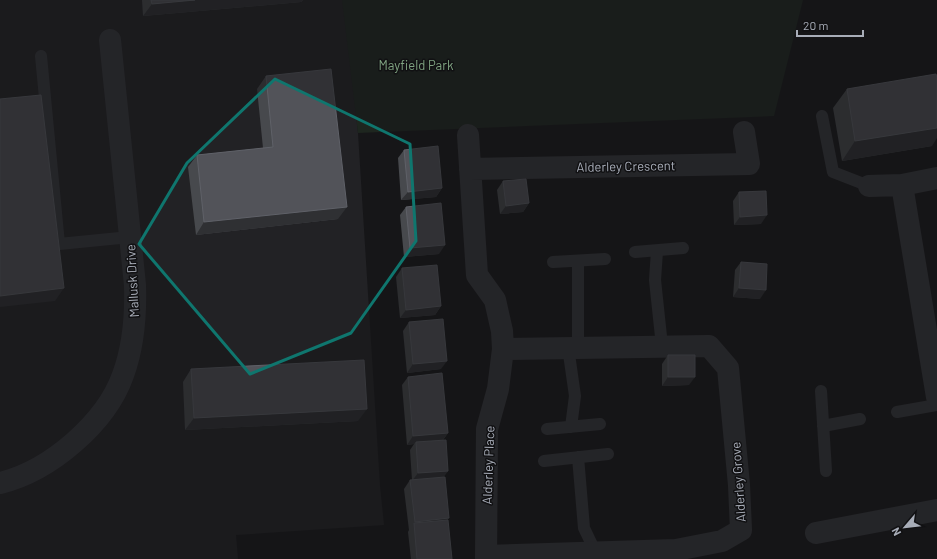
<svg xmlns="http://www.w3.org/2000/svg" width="937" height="559" font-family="Barlow,sans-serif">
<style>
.built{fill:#222225}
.green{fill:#1e261f}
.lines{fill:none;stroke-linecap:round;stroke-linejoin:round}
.service{stroke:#37383d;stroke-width:12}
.minor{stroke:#37383d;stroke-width:22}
.wall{fill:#47494d}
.shaded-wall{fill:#2f3033}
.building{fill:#525359;stroke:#5f6168}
.marked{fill:none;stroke:#0f766e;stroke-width:3;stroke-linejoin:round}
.labels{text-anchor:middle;stroke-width:3;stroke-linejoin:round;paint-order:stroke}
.park-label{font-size:13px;fill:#7fa381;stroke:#111113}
.street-label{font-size:13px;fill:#a8adb8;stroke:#111113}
</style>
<rect width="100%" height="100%" fill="#161618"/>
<path class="built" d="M0 0H345L358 133 380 486 384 525 236 535 238 559H0Z"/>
<path class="green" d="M342 0H803L774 116 358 133Z"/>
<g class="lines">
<path class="service" d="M41 56 59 244 130 237
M822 116 833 172 869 186
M657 251 655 280 662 346
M635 252 683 248
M578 261V347
M553 262 605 259
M568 347 575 396 571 427
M821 391 826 471
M897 412 937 405
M823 426 860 419
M547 429 600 424
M578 457 584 528 596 553
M544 461 608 454"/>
<path class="minor" d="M468 135 477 275 495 300 502 331 503 349 709 346 728 368 739 485 741 530 722 541 676 550 486 556
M470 169 749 164 744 132
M902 185 937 397
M869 186 902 185 937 178
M0 483C50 471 106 423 123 375 134 345 136 316 135 285L110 40
M816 533 937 510
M486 559 487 429 498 389 503 349"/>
</g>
<path class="wall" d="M142 0H303L301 2 143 16Z
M266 76 338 219 196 235 188 167 197 155 263 148 257 89Z
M847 89 932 146 842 161 833 108Z
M404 150 442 188 436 197 401 200 398 158Z
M503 181 529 203 523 212 500 214 497 190Z
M739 192 761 224 734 225 733 201Z
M406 207 439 254 404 257 400 215Z
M741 262 760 299 733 297 735 270Z
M402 268 441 306 435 315 400 318 396 277Z
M409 322 441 369 407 373 403 331Z
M668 355 689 385 662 386V364Z
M191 369 358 421 185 430 183 382Z
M408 377 448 433 443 440 448 471 443 477 452 559H411L408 532 409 530 404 489 410 480H412L410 450 414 444 407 445 402 385Z"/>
<path class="shaded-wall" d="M195 0H303L301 2 143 16 152 4Z
M937 128V138L932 146 842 161 855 141Z
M442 188 436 197 401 200 408 192Z
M529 203 523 212 500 214 506 206Z
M347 207 338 219 196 235 204 222Z
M767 215 761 224 734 225 740 217Z
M445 245 439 254 404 257 410 248Z
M64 288 55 301 0 307V296Z
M739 288 766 290 760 299 733 297Z
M441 306 435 315 400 318 406 310Z
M447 361 441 369 407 373 413 364Z
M668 377H695L689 385 662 386Z
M367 409 358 421 185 430 194 418Z
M448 433 442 441 416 442 414 444 407 445 413 436Z
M448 471 442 479 412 481 418 473Z
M449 518 443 527 414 523 415 522Z"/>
<path class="building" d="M151 0H195L152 4Z
M331 69 347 207 204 222 197 155 273 147 266 76Z
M936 74 937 78V128L855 141 847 89Z
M41 95 64 288 0 296V99Z
M438 146 442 188 408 192 404 150Z
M526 179 529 203 506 206 503 181Z
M766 191 767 215 740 217 739 192Z
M441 203 445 245 410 248 406 207Z
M741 262 767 264 766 290 739 288Z
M437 265 441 306 406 310 402 268Z
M443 319 447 361 413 364 409 322Z
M668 355H695V377H668Z
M364 360 367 409 194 418 191 369Z
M442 373 448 433 413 436 408 377Z
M446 440 448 471 418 473 416 442Z
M445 477 449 518 415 522 410 480Z
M448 520 452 559H417L414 523Z"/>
<path d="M0 0H937V559H0ZM275 79 410 144 416 241 351 333 250 374 139 244 187 163Z" fill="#161618" fill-opacity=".55" fill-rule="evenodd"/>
<path class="marked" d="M275 79 410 144 416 241 351 333 250 374 139 244 187 163Z"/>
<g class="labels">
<g class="park-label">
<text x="416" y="70">Mayfield Park</text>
</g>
<g class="street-label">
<text transform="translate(626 166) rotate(-1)" y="5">Alderley Crescent</text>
<text transform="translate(132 281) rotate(-93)" y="5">Mallusk Drive</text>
<text transform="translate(488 465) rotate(-88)" y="5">Alderley Place</text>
<text transform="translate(738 482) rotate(-94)" y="5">Alderley Grove</text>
</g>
</g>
<g transform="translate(905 527) rotate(242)" stroke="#111113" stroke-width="3" paint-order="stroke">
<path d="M0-3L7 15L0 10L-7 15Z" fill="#a8adb8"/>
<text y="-6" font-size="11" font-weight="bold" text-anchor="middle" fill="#a8adb8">N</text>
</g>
<path d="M797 30v6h66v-6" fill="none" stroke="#a8adb8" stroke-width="2"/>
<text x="803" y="30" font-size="12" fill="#a8adb8" stroke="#111113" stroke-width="3" paint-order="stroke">20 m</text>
</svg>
